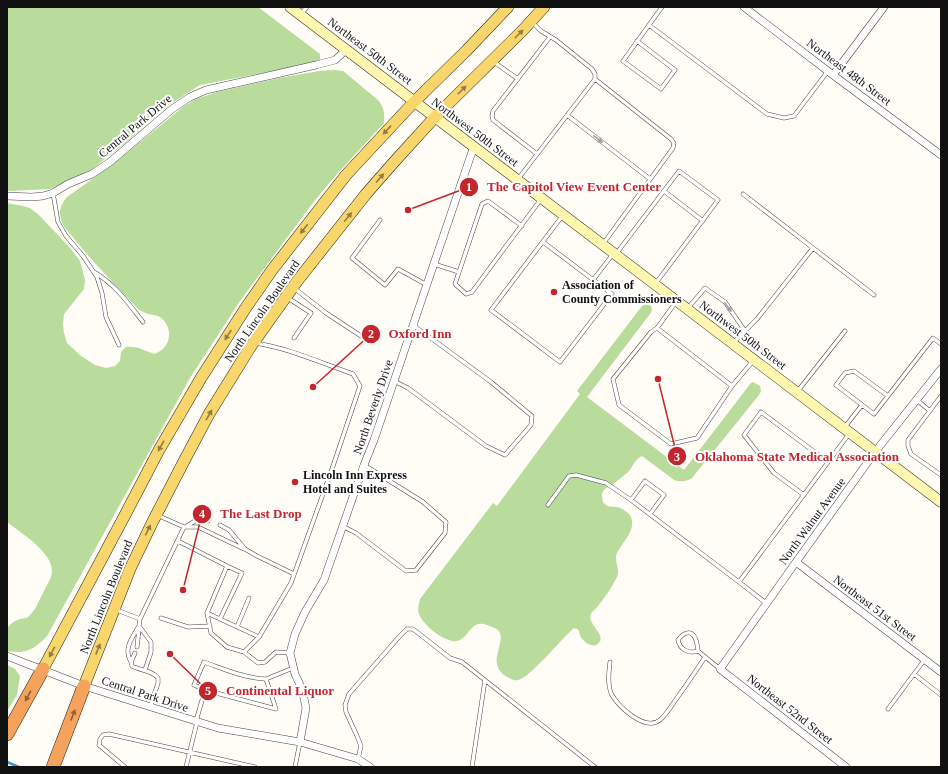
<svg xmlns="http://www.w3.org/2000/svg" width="948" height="774" font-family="'Times New Roman',serif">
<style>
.forest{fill:#b9dc9c}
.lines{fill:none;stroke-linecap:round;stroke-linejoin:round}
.stream{stroke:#3f96cf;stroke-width:2.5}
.service-casing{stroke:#444;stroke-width:4.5}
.minor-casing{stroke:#444;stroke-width:8}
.secondary-casing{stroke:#333;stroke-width:11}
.primary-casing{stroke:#222;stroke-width:12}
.motorway-casing{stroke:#222;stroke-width:14}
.service{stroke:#fff;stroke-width:3.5}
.minor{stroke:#fff;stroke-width:7}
.secondary{stroke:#fff6b0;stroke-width:10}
.primary{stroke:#f9d66b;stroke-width:11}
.motorway{stroke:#f5a25d;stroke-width:13}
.oneway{fill:#917d42}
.oneway2{fill:#a0a0a0}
.oneway3{fill:#8e613b}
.poi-dot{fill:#c4262e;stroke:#fff;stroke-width:1.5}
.labels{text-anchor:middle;stroke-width:4;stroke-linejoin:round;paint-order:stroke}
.street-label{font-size:12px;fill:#111;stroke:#fff}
.poi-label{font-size:12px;font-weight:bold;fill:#111;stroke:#fff;text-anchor:start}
.leader{fill:none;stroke:#c4262e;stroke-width:1.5}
.callout-dot{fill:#c4262e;stroke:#fff;stroke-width:1.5}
.mark-label{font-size:12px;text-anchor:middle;font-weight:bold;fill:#fff}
.callout-label{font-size:13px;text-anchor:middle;font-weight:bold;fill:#c4262e;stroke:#fff;stroke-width:4;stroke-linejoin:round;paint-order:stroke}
</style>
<rect width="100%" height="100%" fill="#fffdf5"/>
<path class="forest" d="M7 7H258L320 54V62L200 85 167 106 129 140 91 170 50 189 9 191 7 190Z
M334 70 343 71 378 100C384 107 385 114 384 123L338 173 315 200 240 301 190 378 47 636C33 650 27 654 7 651V628C10 624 14 621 20 619 24 618 27 619 30 615 37 608 40 598 44 591 47 585 52 577 52 571 52 552 21 533 7 522V203L23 206 30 208 39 215 71 249 80 261 85 280 84 289 64 314 63 324 64 333 67 343 81 356 95 365 106 368 115 366 120 361 121 352 126 347C139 346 143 351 155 354 158 352 161 351 163 349 172 340 171 325 160 317 157 315 152 315 148 314 145 313 142 311 139 310 117 287 95 264 75 240 71 234 64 229 62 222 58 212 60 205 67 197L116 162 183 107 196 99 217 92 279 78 319 71Z
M645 304H648L651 306 652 310 650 314 587 397 684 470 751 383 753 382 760 386 761 391 759 395 692 478C686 482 680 482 674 480L642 456C634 459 633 468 627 473 622 477 617 481 612 485 609 487 606 487 604 490 601 493 602 498 603 502 608 508 610 506 616 507 621 507 629 513 631 517 637 531 619 545 616 556 615 563 619 567 618 574 616 581 603 601 597 607 596 609 592 611 591 614 586 622 604 633 600 641 594 652 579 640 579 631L577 629 574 628C562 638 531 677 518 680 513 681 509 678 504 675 486 661 508 641 498 630 495 628 491 626 487 625 470 619 470 638 457 641 445 643 423 625 419 614 417 609 419 603 420 599L493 503 497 506 580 394 577 391 642 306Z
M7 665 15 669 20 676 17 695 7 711Z"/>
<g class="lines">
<path class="stream" d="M7 762 19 767"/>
<defs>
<path id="service" d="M301 14 307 7
M649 25 767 114 784 118 794 116 828 71
M637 41 675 70 661 89 623 61 662 7
M494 62 518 79
M595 79 671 139 674 143 673 148 603 244
M567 115 650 179
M537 154 493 120 492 116 493 111 550 37
M518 179 595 79V74L592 69 556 40 541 31 533 23
M664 191 703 221
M53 193 58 222 66 236 83 256 97 277 102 293 106 317 119 345
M380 220 352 258 385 285 398 269 427 285
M522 226 488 201 482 204 455 284 466 294 472 292 541 199
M543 242 612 294 560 362 491 310 563 215
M813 248 874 295
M616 254 679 171 718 200 656 283
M434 264 459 272
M94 272C115 284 129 304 143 322
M593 280 613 254
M294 288 326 313 361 336
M288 298 311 313 294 338
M688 308 705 288 725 302 745 331
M657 328 676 302
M733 343 757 319 813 248 743 194
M394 381 408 388 486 446 505 455 531 425 532 416 491 382 413 325
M732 386 697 438 671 444 619 405 613 379 651 332 657 328 732 386 753 361
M797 392 845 331
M888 396 854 371 845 373 836 385 874 414 933 338 941 344
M941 396 908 440V446L911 454 941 475
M917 400 930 411
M844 428 862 405
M804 495 774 473 744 435 761 412 828 462
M548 505 569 476 576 475 606 483 631 500
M650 514 664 495 645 481 631 500 739 582
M220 525 229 530 245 549 257 556 294 574
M342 526 356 533 406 571 416 570 445 533 446 522 423 502 364 465
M184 527H198L244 549
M185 527 200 518 208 521
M178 541 227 566 207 613 211 633 227 647 244 652 258 663 265 662 276 652 290 653
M766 603 739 582 849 434
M117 610 140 619 184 527 157 515
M207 613 259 637
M161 618 188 627 210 626
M140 619 139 626 151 642V652L145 670
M220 619 242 573 227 566
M237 627 249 598
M137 647 139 629
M698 651C698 647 697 644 696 640 692 629 684 632 678 640 680 650 689 654 698 651L720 669
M244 652 259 637 291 583 332 469 360 386 353 374C321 363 289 348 255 343
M135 653 131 662 132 666C141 671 152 670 158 678V683L150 707
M131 662C123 649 132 638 139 626
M610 662C609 672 607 683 611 693 617 706 645 732 660 720 667 714 672 705 677 698 687 684 696 671 705 657
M914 674 941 695
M205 690 194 685 204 662C224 669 244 678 266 679
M888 709 925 659
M196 721 205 690 276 709 266 679 293 668
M358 759 361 746 357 736 346 712 345 705 349 694 399 637 407 629H413L450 658 462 662 595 767
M125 767 99 745 100 739 103 735 109 734 255 767
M186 767 197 722
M295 767 300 742
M472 767 485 680"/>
<path id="minor" d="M744 7 833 75 941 155
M833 75 884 7
M7 196 32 197 43 196 53 193 68 184 92 174 110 162 172 109 190 97 206 90 316 65 335 60 346 50
M796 562 941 672
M7 656 84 686 218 728 300 742 358 759 370 767
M300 742 306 708 302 689 295 674 290 653 295 634 305 612 324 580 364 465 374 440 474 146
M846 767 720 669 796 562 875 452 941 369"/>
<path id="secondary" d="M290 7 941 502"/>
<path id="primary" d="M43 669 125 515 159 450 201 378 245 309 272 270 346 175 414 102 467 50 508 7
M84 686 130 569 152 523 183 463 209 414 251 346 298 280 366 194 394 162 435 117 523 30 544 7"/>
<path id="motorway" d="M7 734 43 669
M53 767 84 686"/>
</defs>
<use href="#service" class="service-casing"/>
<use href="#minor" class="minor-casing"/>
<use href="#secondary" class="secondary-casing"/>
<use href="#primary" class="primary-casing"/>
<use href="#motorway" class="motorway-casing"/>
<use href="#service" class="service"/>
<use href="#minor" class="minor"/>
<use href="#secondary" class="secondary"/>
<use href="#primary" class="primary"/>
<use href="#motorway" class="motorway"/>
</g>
<defs><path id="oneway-solid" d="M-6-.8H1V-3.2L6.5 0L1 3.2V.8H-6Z"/></defs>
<g class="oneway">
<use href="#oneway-solid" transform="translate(519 34) rotate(-45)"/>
<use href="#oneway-solid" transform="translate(462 90) rotate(-45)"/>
<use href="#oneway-solid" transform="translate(387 130) rotate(133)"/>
<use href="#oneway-solid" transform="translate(380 178) rotate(-49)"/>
<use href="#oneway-solid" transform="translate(348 217) rotate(-51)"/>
<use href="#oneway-solid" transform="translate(304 229) rotate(128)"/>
<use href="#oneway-solid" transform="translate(228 335) rotate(123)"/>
<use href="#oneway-solid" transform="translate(209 415) rotate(-60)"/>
<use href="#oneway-solid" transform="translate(161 446) rotate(119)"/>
<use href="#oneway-solid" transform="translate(148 530) rotate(-64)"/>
<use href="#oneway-solid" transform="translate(98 649) rotate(-69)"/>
<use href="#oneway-solid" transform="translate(52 652) rotate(118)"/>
</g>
<g class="oneway2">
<use href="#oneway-solid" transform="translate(598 139) rotate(38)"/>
<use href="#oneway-solid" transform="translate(728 307) rotate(53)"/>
</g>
<g class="oneway3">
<use href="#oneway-solid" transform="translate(28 696) rotate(119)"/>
<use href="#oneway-solid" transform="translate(73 715) rotate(-69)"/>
</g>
<g class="poi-dot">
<circle cx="554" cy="292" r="4"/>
<circle cx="295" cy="482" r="4"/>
</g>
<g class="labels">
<g class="street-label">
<text transform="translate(370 51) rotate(37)" y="4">Northeast 50th Street</text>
<text transform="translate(849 72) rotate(37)" y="4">Northeast 48th Street</text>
<text transform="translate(135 126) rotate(-40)" y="4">Central Park Drive</text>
<text transform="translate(475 132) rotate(37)" y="4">Northwest 50th Street</text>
<text transform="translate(262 311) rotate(-55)" y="4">North Lincoln Boulevard</text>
<text transform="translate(743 335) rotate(37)" y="4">Northwest 50th Street</text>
<text transform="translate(373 407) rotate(-71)" y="4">North Beverly Drive</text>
<text transform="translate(812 521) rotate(-54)" y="4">North Walnut Avenue</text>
<text transform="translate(106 597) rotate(-68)" y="4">North Lincoln Boulevard</text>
<text transform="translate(875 608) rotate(37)" y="4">Northeast 51st Street</text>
<text transform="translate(145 694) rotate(18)" y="4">Central Park Drive</text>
<text transform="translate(790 709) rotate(38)" y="4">Northeast 52nd Street</text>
</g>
<g class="poi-label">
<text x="562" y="289">Association of<tspan x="562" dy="14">County Commissioners</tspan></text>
<text x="303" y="479">Lincoln Inn Express<tspan x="303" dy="14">Hotel and Suites</tspan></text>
</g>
</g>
<path class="leader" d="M408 210L469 187M313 387L371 334M658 379L677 456M183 590L202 514M170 654L208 691"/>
<g class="callout-dot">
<circle cx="408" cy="210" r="4"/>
<circle cx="313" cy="387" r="4"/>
<circle cx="658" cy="379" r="4"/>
<circle cx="183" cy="590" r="4"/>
<circle cx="170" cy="654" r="4"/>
<circle cx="469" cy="187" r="10"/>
<circle cx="371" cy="334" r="10"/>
<circle cx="677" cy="456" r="10"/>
<circle cx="202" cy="514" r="10"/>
<circle cx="208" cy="691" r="10"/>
</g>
<g class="mark-label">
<text x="469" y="191">1</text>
<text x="371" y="338">2</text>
<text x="677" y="461">3</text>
<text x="202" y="518">4</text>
<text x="208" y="695">5</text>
</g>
<g class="callout-label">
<text x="574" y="191">The Capitol View Event Center</text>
<text x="420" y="338">Oxford Inn</text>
<text x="797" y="461">Oklahoma State Medical Association</text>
<text x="261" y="518">The Last Drop</text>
<text x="280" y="695">Continental Liquor</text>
</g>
<rect width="948" height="774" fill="none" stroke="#111111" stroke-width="16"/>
</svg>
